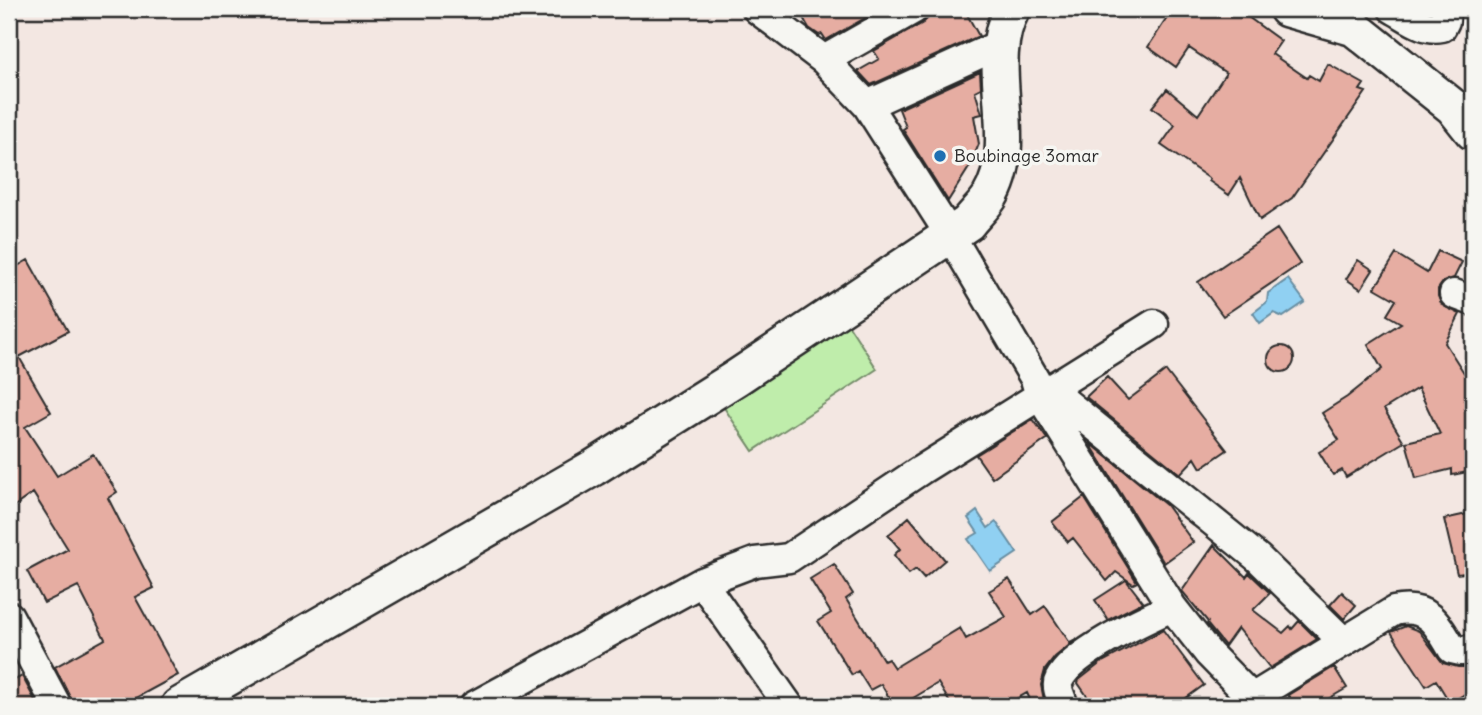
<svg xmlns="http://www.w3.org/2000/svg" width="1482" height="715" font-family="Delius,sans-serif">
<style>
.green{fill:#bfedab;stroke:#758c6b;stroke-width:2}
.water{fill:#90d0f2;stroke:#688ea2;stroke-width:2}
.building{fill:#e6ada2;stroke:#2b2b2b;stroke-width:2}
.lines{fill:none;stroke-linecap:round;stroke-linejoin:round}
.minor-casing{stroke:#2b2b2b;stroke-width:33}
.tertiary-casing{stroke:#2b2b2b;stroke-width:40}
.minor{stroke:#f6f6f2;stroke-width:28}
.tertiary{stroke:#f6f6f2;stroke-width:35}
.poi-dot{fill:#1f6fb2;stroke:#f6f6f2;stroke-width:2.5}
.labels{text-anchor:middle;stroke-width:7;stroke-linejoin:round;paint-order:stroke}
.poi-label{font-size:18px;fill:#2b2b2b;stroke:#f6f6f2;text-anchor:start}
</style>
<rect width="100%" height="100%" fill="#f3e7e2"/>
<filter id="ink" filterUnits="userSpaceOnUse"><feTurbulence type="fractalNoise" baseFrequency=".0143" numOctaves="2"/><feDisplacementMap in="SourceGraphic" scale="14" xChannelSelector="R" yChannelSelector="G"/><feConvolveMatrix kernelMatrix="1 2 1 2 8 2 1 2 1" color-interpolation-filters="sRGB"/></filter>
<g filter="url(#ink)">
<path class="green" d="M846 321 877 369 753 451 721 403Z"/>
<path class="water" d="M1288 279 1305 302 1283 317 1274 313 1260 323 1253 313 1267 302 1268 293Z
M977 511 988 528 996 522 1017 553 990 571 968 539 978 533 968 518Z"/>
<path class="building" d="M798 9H881L826 40 822 34 819 35 809 28Z
M931 9H964L979 36 871 85 858 71 879 59 874 51 923 23 929 17Z
M1173 9H1237L1281 41 1272 54 1307 78 1309 75 1319 81 1328 64 1364 84 1360 90 1366 92 1292 198 1260 220 1240 178 1229 195 1209 181 1210 179 1161 145 1175 125 1152 107 1167 89 1198 115 1226 73 1189 48 1176 67 1148 47Z
M980 72 981 88 975 91 982 114 974 116 979 144 970 166 948 201 905 133 903 129 906 127 899 109Z
M1277 229 1300 264 1223 316 1198 282Z
M1438 251 1462 262 1454 278 1443 282 1438 289V296L1442 305 1460 314 1445 343 1468 379 1473 420V471L1452 475V469L1416 478 1406 442 1440 434 1418 388 1384 409 1404 442 1346 477 1342 470 1333 475 1319 452 1339 440 1322 413 1347 397 1382 369 1368 344 1401 323 1387 315 1396 300 1375 288 1396 254 1427 273Z
M28 260 68 331 19 357 51 412 25 427 57 476 93 454 117 492 108 498 154 588 135 597 178 675 121 706H74L55 667 105 639 78 586 44 603 27 571 68 549 33 493 9 510V271Z
M1358 260 1373 270 1361 289 1346 279Z
M1268 359a13 13 0 1 1 26 0a13 13 0 1 1-26 0Z
M1166 371 1227 450 1201 468 1195 458 1180 474 1086 397 1107 377 1128 400Z
M1033 419 1047 439 992 478 976 455Z
M1089 442 1166 505 1193 542 1164 563Z
M1084 497 1137 582 1133 584 1116 572 1107 581 1073 538 1068 542 1052 522Z
M1467 514 1473 540V572L1457 574 1444 519Z
M909 517 945 560 924 578 916 569 909 574 894 555 900 549 888 535Z
M1214 545 1246 577 1249 573 1270 593 1253 610 1283 633 1290 626 1292 629 1299 621 1317 639 1270 668 1238 628 1225 646 1207 624 1208 622 1182 591Z
M834 564 853 594 846 599 884 661 888 659 894 668 960 628 966 639 1006 617 989 591 1009 579 1032 615 1045 606 1070 643 1077 639 1055 657 1045 670 1041 685 1044 700 1033 706 1027 693 1004 706H952L938 683 900 706H894L881 684 870 690 858 671 852 675 818 621 831 613 810 579Z
M1126 580 1143 602 1108 620 1095 600Z
M1342 592 1356 605 1344 619 1330 605Z
M1406 626 1419 631 1443 663 1458 667H1473V689L1450 703 1436 680 1426 686 1391 632Z
M1163 630 1204 685 1175 706H1094L1078 683 1079 680 1102 662Z
M1334 667 1347 688 1316 706H1295L1288 695Z
M22 676 38 706H9V683Z"/>
<g class="lines">
<defs>
<path id="minor" d="M757 9 824 60 867 105 950 235 1035 379 1040 396 1172 607 1209 654 1252 698
M1393 9C1408 17 1424 31 1442 27L1445 21 1446 9
M824 60 914 9
M867 105 1001 44
M1454 294 1473 301
M1040 396 1064 401 1258 558 1344 642
M702 582 789 706
M9 616 57 706
M474 706 702 582 755 562 789 558 921 470 1154 324
M1064 706C1062 699 1055 687 1059 680 1072 652 1144 620 1172 607
M1239 706 1394 611C1427 604 1437 623 1452 649L1461 651 1473 650"/>
<path id="tertiary" d="M1287 9 1354 28 1453 107 1473 132
M179 706 593 468 736 378 968 223C974 215 983 207 989 198 1024 141 981 66 1012 9"/>
</defs>
<use href="#minor" class="minor-casing"/>
<use href="#tertiary" class="tertiary-casing"/>
<use href="#minor" class="minor"/>
<use href="#tertiary" class="tertiary"/>
</g>
</g>
<circle class="poi-dot" cx="940" cy="156" r="7"/>
<g class="labels">
<g class="poi-label">
<text x="954" y="162">Boubinage 3omar</text>
</g>
</g>
<rect width="1482" height="715" fill="none" stroke="#f6f6f2" stroke-width="35"/>
<rect x="18" y="18" width="1447" height="680" fill="none" stroke="#2b2b2b" stroke-width="2.5" filter="url(#ink)"/>
</svg>
